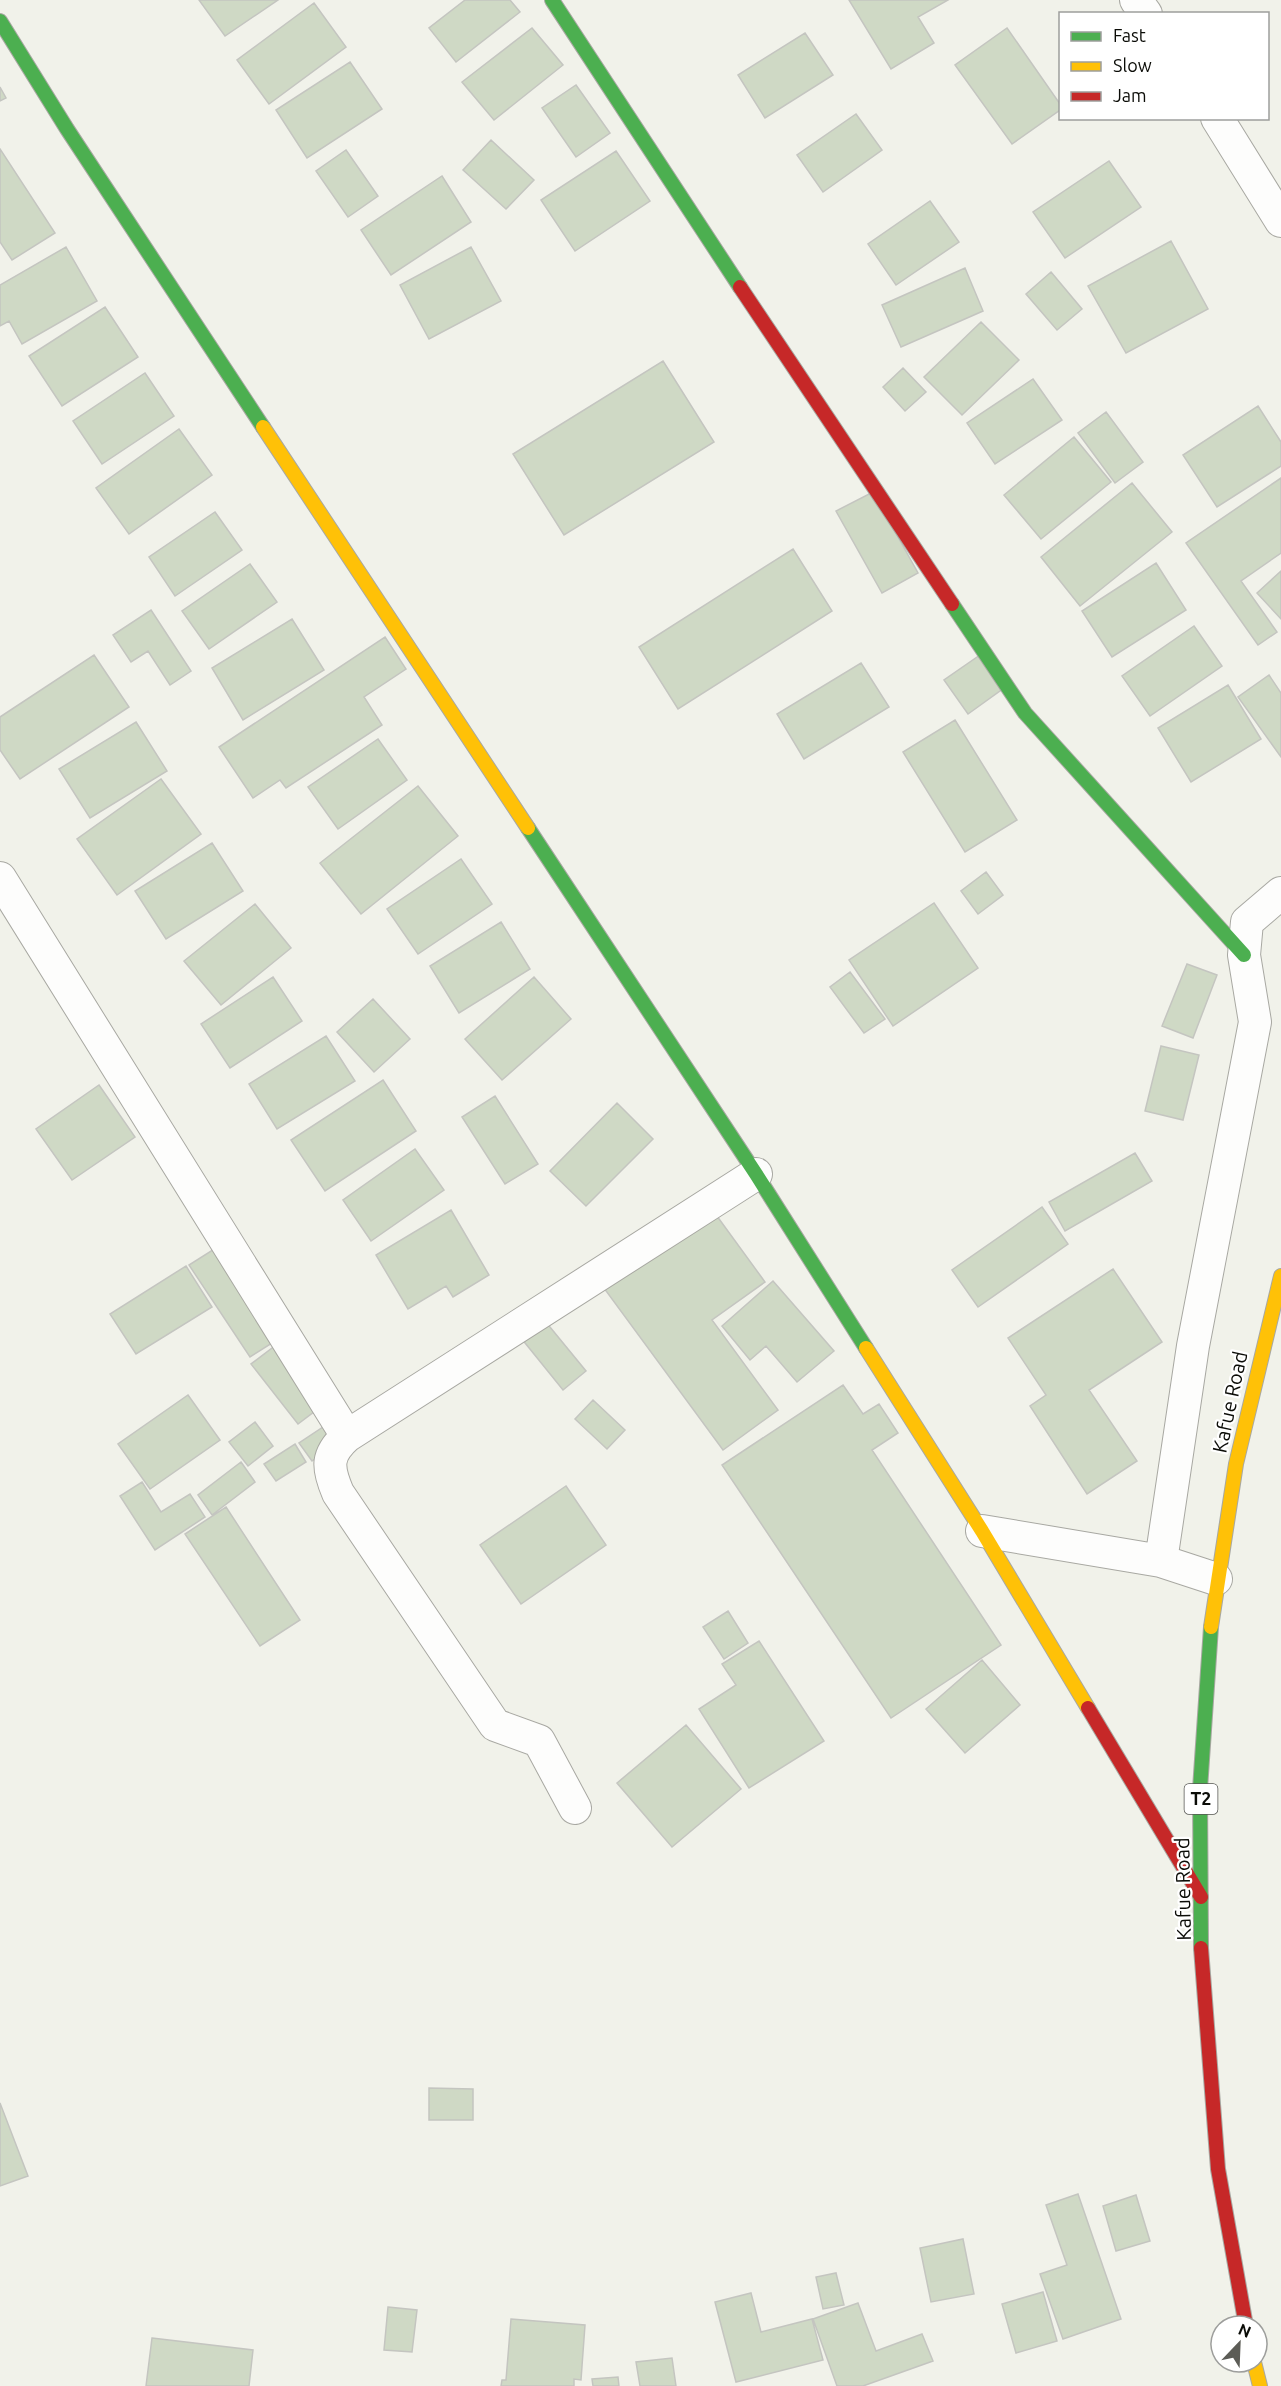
<svg xmlns="http://www.w3.org/2000/svg" width="1281" height="2386" font-family="Ubuntu,sans-serif">
<style>
.building{fill:#cfd9c5;stroke:#c4c5c0;stroke-width:1.5}
.lines{fill:none;stroke-linecap:round;stroke-linejoin:round}
.street-casing{stroke:#a8a8a2;stroke-width:34}
.fast-casing{stroke:#a8a8a2;stroke-width:16}
.slow-casing{stroke:#a8a8a2;stroke-width:16}
.jam-casing{stroke:#a8a8a2;stroke-width:16}
.street{stroke:#fdfdfc;stroke-width:32}
.fast{stroke:#4caf50;stroke-width:14}
.slow{stroke:#ffc107;stroke-width:14}
.jam{stroke:#c62828;stroke-width:14}
.labels{text-anchor:middle;stroke-width:4.5;stroke-linejoin:round;paint-order:stroke}
.shield{fill:#fff;stroke:#545551;stroke-width:1.5}
.shield-label{font-size:18px;font-weight:bold;fill:#0b0c07}
.street-label{font-size:20px;fill:#0b0c07;stroke:#fff}
</style>
<rect width="100%" height="100%" fill="#f1f2ea"/>
<path class="building" d="M199 0H278L225 36Z
M465 0H510L520 12 456 62 429 28Z
M849 0H948L918 17 934 43 891 69Z
M314 3 346 47 269 104 237 60Z
M532 28 563 65 494 120 462 82Z
M1007 28 1060 104V110L1012 144 955 65Z
M805 33 833 75 765 118 738 75Z
M350 62 382 109 307 158 276 110Z
M576 85 610 133 576 157 542 108Z
M0 87 6 98 0 101Z
M856 114 882 150 823 192 797 155Z
M491 140 534 180 506 209 463 170Z
M0 149 55 233 12 260 0 242Z
M346 150 378 196 348 217 316 171Z
M616 151 650 201 575 251 541 200Z
M1109 161 1141 207 1065 258 1033 212Z
M442 176 471 222 391 275 361 230Z
M930 201 959 242 896 285 868 244Z
M1171 241 1208 309 1126 353 1088 286Z
M66 247 97 301 22 344 9 321 0 326V285Z
M471 247 501 301 429 339 400 285Z
M965 268 983 311 901 347 882 305Z
M1051 272 1082 309 1057 330 1026 294Z
M105 307 138 357 62 406 29 356Z
M981 322 1019 360 962 415 924 377Z
M663 361 714 442 564 535 513 454Z
M903 368 926 392 905 411 883 387Z
M145 373 174 416 102 464 73 421Z
M1033 379 1062 420 995 464 967 423Z
M1258 406 1281 442V466L1217 507 1183 455Z
M1106 412 1143 462 1115 483 1078 433Z
M179 429 212 475 129 534 96 488Z
M1074 437 1111 482 1041 539 1004 495Z
M1281 478V553L1241 581 1277 632 1258 645 1186 543Z
M1132 483 1172 532 1080 606 1041 557Z
M873 492 918 573 882 593 836 511Z
M215 512 242 550 175 596 149 557Z
M793 549 832 611 678 709 639 647Z
M1156 563 1186 610 1112 657 1082 611Z
M250 564 277 602 209 649 182 611Z
M1281 571V619L1257 593Z
M151 610 191 671 170 685 148 651 131 662 113 635Z
M292 619 324 670 243 720 212 668Z
M1194 626 1222 666 1150 716 1122 676Z
M385 637 406 669 364 697 382 725 286 788 280 780 253 798 219 747Z
M94 655 129 707 20 779 0 750V717Z
M980 655 1004 688 968 714 944 680Z
M861 663 889 707 804 759 777 714Z
M1269 675 1281 693V757L1238 697Z
M1228 685 1261 739 1191 782 1158 728Z
M955 720 1017 820 965 852 903 752Z
M136 722 167 771 90 818 59 769Z
M378 739 407 780 338 829 308 787Z
M161 779 201 834 117 895 77 839Z
M418 786 458 836 361 914 320 863Z
M212 843 243 891 166 939 135 891Z
M461 859 492 904 418 954 387 909Z
M986 872 1003 895 978 914 961 891Z
M934 903 978 968 893 1026 849 960Z
M255 904 291 948 221 1005 184 961Z
M501 922 530 969 459 1013 430 966Z
M1187 964 1217 975 1193 1038 1162 1026Z
M850 972 885 1019 864 1033 830 987Z
M273 977 302 1021 230 1068 201 1024Z
M534 977 571 1019 502 1080 465 1039Z
M373 999 410 1039 374 1072 337 1032Z
M326 1036 355 1081 277 1129 249 1084Z
M1161 1046 1199 1055 1183 1120 1145 1111Z
M383 1080 416 1131 325 1191 291 1140Z
M99 1085 135 1137 72 1180 36 1129Z
M495 1096 538 1164 505 1184 462 1117Z
M617 1103 653 1139 586 1206 550 1171Z
M415 1149 444 1190 371 1241 343 1200Z
M1135 1153 1152 1181 1065 1231 1049 1202Z
M706 1201 765 1282 712 1320 778 1410 723 1450 598 1280Z
M1042 1207 1068 1244 978 1307 952 1270Z
M451 1210 489 1275 453 1297 446 1286 408 1309 376 1255Z
M219 1246 280 1338 250 1357 189 1265Z
M186 1266 212 1307 136 1354 110 1314Z
M1113 1269 1162 1342 1089 1390 1137 1461 1087 1494 1030 1406 1046 1395 1008 1338Z
M773 1281 834 1351 797 1382 766 1346 750 1360 722 1326Z
M536 1310 586 1371 563 1390 513 1328Z
M276 1345 323 1405 298 1424 251 1364Z
M843 1385 863 1414 879 1404 898 1433 872 1450 1001 1645 891 1718 722 1465Z
M188 1395 220 1440 150 1489 118 1444Z
M593 1400 625 1430 607 1449 575 1419Z
M255 1422 273 1446 248 1466 229 1442Z
M323 1427 335 1444 312 1461 299 1443Z
M295 1444 306 1462 276 1481 264 1464Z
M241 1462 255 1482 212 1515 198 1495Z
M142 1482 161 1512 190 1494 205 1517 155 1550 120 1496Z
M566 1486 606 1545 521 1604 480 1545Z
M226 1507 300 1620 260 1646 185 1534Z
M728 1611 748 1643 724 1659 703 1627Z
M759 1641 824 1741 749 1788 699 1709 736 1685 722 1664Z
M982 1660 1020 1705 965 1753 926 1709Z
M686 1725 741 1789 672 1847 617 1783Z
M429 2088 473 2089V2120H429Z
M0 2103 28 2176 0 2186Z
M1078 2194 1121 2319 1063 2339 1040 2274 1067 2265 1046 2205Z
M1136 2195 1150 2241 1116 2251 1103 2206Z
M963 2239 974 2294 931 2302 920 2248Z
M836 2273 844 2305 823 2309 816 2277Z
M1043 2292 1057 2341 1016 2353 1002 2304Z
M751 2293 761 2332 812 2319 823 2360 736 2382 715 2302Z
M858 2303 876 2351 922 2334 933 2361 863 2386H837L813 2319Z
M388 2307 417 2310 412 2352 384 2350Z
M511 2319 585 2325 581 2380 574 2379V2386H501L502 2380H506Z
M152 2338 253 2350 249 2386H146Z
M672 2358 676 2386H640L636 2362Z
M618 2377 619 2386H593L592 2379Z"/>
<g class="lines">
<defs>
<path id="street" d="M1136 0 1146 14
M1217 118 1281 221
M0 878 347 1436
M982 1531 1161 1561 1216 1579
M1161 1561 1193 1346 1255 1022 1244 955 1247 922 1281 893
M575 1808 539 1741 495 1725 338 1493C327 1467 326 1455 347 1436L756 1174"/>
<path id="fast" d="M552 0 740 287
M0 21 67 129 263 427
M952 604 1025 713 1244 955
M528 828 756 1174 866 1348
M1201 1948 1200 1789 1211 1627"/>
<path id="slow" d="M263 427 528 828
M866 1348 982 1531 1088 1708
M1211 1627 1236 1464 1281 1276
M1254 2362 1260 2386"/>
<path id="jam" d="M740 287 952 604
M1088 1708 1201 1897
M1201 1948 1218 2169 1246 2326"/>
</defs>
<use href="#street" class="street-casing"/>
<use href="#fast" class="fast-casing"/>
<use href="#slow" class="slow-casing"/>
<use href="#jam" class="jam-casing"/>
<use href="#street" class="street"/>
<use href="#fast" class="fast"/>
<use href="#slow" class="slow"/>
<use href="#jam" class="jam"/>
</g>
<g class="labels">
<rect class="shield" x="1184.5" y="1784" width="33" height="30" rx="4.5"/>
<g class="shield-label">
<text x="1201" y="1805">T2</text>
</g>
<g class="street-label">
<text transform="translate(1230 1402) rotate(-78)" y="7">Kafue Road</text>
<text transform="translate(1183 1889) rotate(-91)" y="7">Kafue Road</text>
</g>
</g>
<rect x="1059" y="12" width="210" height="108" fill="#ffffff" stroke="#9d9e9c" stroke-width="1.5"/>
<rect x="1071" y="32" width="30" height="9" fill="#4caf50" stroke="#9d9e9c" stroke-width="1.5"/>
<text x="1113" y="42" font-size="18" fill="#0b0c07">Fast</text>
<rect x="1071" y="62" width="30" height="9" fill="#ffc107" stroke="#9d9e9c" stroke-width="1.5"/>
<text x="1113" y="72" font-size="18" fill="#0b0c07">Slow</text>
<rect x="1071" y="92" width="30" height="9" fill="#c62828" stroke="#9d9e9c" stroke-width="1.5"/>
<text x="1113" y="102" font-size="18" fill="#0b0c07">Jam</text>
<g transform="translate(1239 2344) rotate(23)"><circle r="28" fill="#ffffff" stroke="#9d9e9c" stroke-width="1.5"/>
<path d="M0-4.5L10 22L0 15L-10 22Z" fill="#5c5c56"/>
<text y="-9" font-size="16" font-weight="bold" text-anchor="middle" fill="#0b0c07">N</text>
</g>
</svg>
